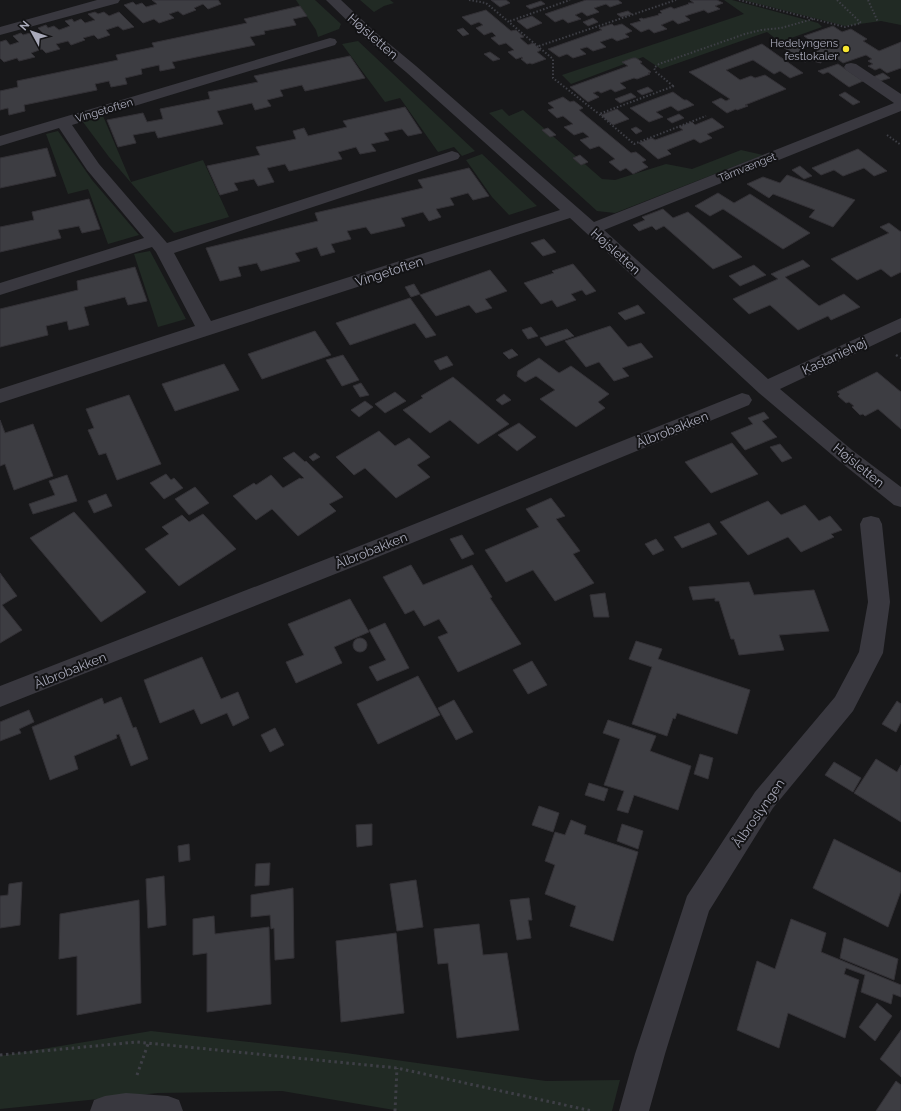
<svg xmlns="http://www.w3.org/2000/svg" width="901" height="1111" font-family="Raleway,sans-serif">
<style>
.green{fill:#212a24}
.building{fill:#3d3d42;stroke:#333136}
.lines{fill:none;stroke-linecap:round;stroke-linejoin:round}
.path-far2{stroke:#3e3f46;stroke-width:2;stroke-dasharray:1.5 2;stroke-linecap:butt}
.path-far1{stroke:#3e3f46;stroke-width:2.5;stroke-dasharray:2 3;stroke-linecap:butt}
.path{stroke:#3e3f46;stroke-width:3;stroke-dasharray:2.5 3.5;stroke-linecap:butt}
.minor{fill:#39383f;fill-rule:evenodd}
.poi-dot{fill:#f8e631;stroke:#131315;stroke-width:1.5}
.labels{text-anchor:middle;stroke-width:4;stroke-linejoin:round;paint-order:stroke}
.far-poi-label{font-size:11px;fill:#a9aaba;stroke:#131315;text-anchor:end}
.far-street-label{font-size:11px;fill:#a9aaba;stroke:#131315}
.street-label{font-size:13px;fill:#a9aaba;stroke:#131315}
</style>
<rect width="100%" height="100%" fill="#18181a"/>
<path class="green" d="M296 0H315L341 24 339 29 318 37 316 30Z
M360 0H390L394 3 384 6 374 12Z
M724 0H732L818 23 822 27 780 42 767 32 661 69 643 57 571 84 562 75 744 14Z
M743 0H901V25L881 21 845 26Z
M358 41 475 151 462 156 454 147 438 152 400 98 385 102 342 44Z
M502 109 509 116 523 110 602 179 615 180 666 164 692 169 741 150 763 155 615 213 597 211 489 113Z
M103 116 131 182 203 160 229 217 174 233 109 157 83 122Z
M58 131 92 180 139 235 108 244 88 189 68 194 46 134Z
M482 154 537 206 509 215 492 197 466 160Z
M150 251 186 319 158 327 134 254Z
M151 1031 346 1053 546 1081 620 1080 612 1111H400L282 1091 158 1093 0 1109V1056Z"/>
<path class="building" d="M152 0H218L221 4 208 9 203 4 194 8 196 10 183 15 178 11 169 14 174 18 159 23 154 19 143 23 124 5 133 2 136 5 142 3 146 7 157 4Z
M491 0H506L510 3 500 7Z
M586 0H618L622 3 610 7 606 4 594 8 599 12 587 16 582 12 575 15 581 19 568 23 563 19 555 22 545 14Z
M690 0H717L723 3 715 6 720 9 708 13 704 10 685 16 690 20 678 24 673 20 661 25 667 29 654 33 649 29 641 32 630 24 641 21 639 19 642 18 643 19 659 15 658 14 662 13 660 11 671 7 674 9 689 4 688 3H694Z
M541 1 545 4 530 9 526 6Z
M300 6 307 16 293 19 296 25 264 31 265 34 250 37 255 45 172 62 175 68 160 71 159 65 141 69 142 74 125 78 127 84 111 87 109 81 95 84 97 90 24 105 25 111 9 115 8 108 0 110V91L18 87 17 81 118 60 116 55 154 47 152 43 247 23 244 19Z
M486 10 511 31 516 30 524 37 520 38 528 45 533 43 541 50 537 52 546 59 532 64 530 63 527 64 521 59 523 58 522 57 516 59 508 52 514 50 506 43 499 45 491 38 496 36 492 32 484 35 476 28 483 25 479 22 471 25 462 17Z
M628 11 632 14 621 17 617 14Z
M95 12 98 14 104 12 109 16 119 12 134 27 123 30 118 26 106 30 110 35 98 39 94 35 83 38 85 40 71 45 68 41 56 44 60 49 46 53 42 49 31 53 35 57 19 61 17 58 4 62 0 58V42L6 40 10 45 19 42 13 36 21 33 23 35 30 33 34 38 44 34 38 28 46 25 48 28 54 26 59 30 70 26 65 21 72 19 74 22 81 19 85 23 95 20 88 14Z
M532 16 542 23 527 29 517 21Z
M593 18 598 22 588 26 583 22Z
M612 24 614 26 622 24 632 31 625 34 629 37 617 41 612 38 600 42 606 47 593 51 587 47 580 49 586 54 573 58 567 54 559 57 548 49 602 30 599 28Z
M833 26 842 32 851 29 867 39 863 41 879 51 901 42V68L887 73 880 68 875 70 868 66 873 64 868 61 872 59 866 55 843 63 835 57 828 60 814 50 820 48 804 36Z
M463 28 469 34 463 36 457 30Z
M793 43 810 55 821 56V63L809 60 805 62 783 47Z
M762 44 803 73 790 78 780 71 774 74 753 60 726 70 740 80 751 76 755 78 765 75 786 89 745 105 748 106 737 110 736 109 727 113 712 102 721 98 726 101 730 99 689 72Z
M490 52 500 59 493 61 484 54Z
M350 56 365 78 305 91 302 85 280 90 283 96 267 100 271 106 255 110 252 103 217 111 223 124 158 138 155 131 133 135 136 143 118 147 107 120 143 113 147 122 163 119 160 109 210 99 208 92 258 82 254 76Z
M633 58H636L642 62 640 63 651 72 648 73 650 74 637 79 634 78 620 83 626 88 615 92 611 89 601 93 598 91 593 93 599 97 588 102 570 87 628 66 622 62Z
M838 64 863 81 849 87 828 72 823 74 818 71Z
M883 73 890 78 880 81 873 77Z
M648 87 653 91 642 95 637 91Z
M673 92 684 100H687L694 105 678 111 671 106 656 112 663 117 649 122 630 108Z
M845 92 860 102 853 105 839 95Z
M631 93 636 97 620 103 615 99Z
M563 97 570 102 574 101 583 108 579 110 631 153 636 152 646 160 642 162 648 167 633 174 626 168 620 171 609 162 615 159 599 146 590 149 580 140 589 137 583 132 574 135 564 127 573 124 563 116 557 118 548 110 554 108 548 103Z
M405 107 422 133 408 136 402 129 384 133 389 140 371 144 376 151 360 154 356 147 338 152 342 159 289 171 285 164 267 168 274 182 258 186 254 179 234 183 238 190 220 195 207 166 260 155 256 147 296 139 293 131 304 128 308 136 347 127 343 121Z
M617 109 629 119 613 125 601 115Z
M679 114 684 118 672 123 667 119Z
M712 118 724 127 707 134 712 138 700 143 694 139 667 150 671 154 658 159 639 143 652 138 655 140 683 130 679 127 692 122 695 125Z
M636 127 642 131 636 134 631 129Z
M548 128 556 135 550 137 542 130Z
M47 148 56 176 0 188V158Z
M858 149 887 171 874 176 864 168 843 176 834 170 821 175 812 168Z
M580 155 588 162 581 165 573 158Z
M800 166 812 176 804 179 792 170Z
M469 168 489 196 473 200 468 193 450 198 454 205 436 209 441 217 429 221 423 212 401 218 405 226 371 234 366 227 347 231 351 239 331 244 335 252 321 256 317 247 295 253 300 261 261 271 257 263 238 267 241 276 220 281 206 248 318 221 315 213 423 188 418 180Z
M787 175 855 200 833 227 809 217 815 210 773 194 769 198 747 184 763 177 780 183Z
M718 193 734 203 750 194 810 233 783 249 723 209 710 216 695 206Z
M89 199 100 229 82 233 79 226 58 230 61 238 0 252V227L34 220 32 212Z
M663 209 673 218 688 212 742 257 713 269 664 226 656 230 652 226 639 231 633 225 645 220 642 217Z
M889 223 901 232V272L891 277 881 269 857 280 831 259 889 233 880 227Z
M544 239 556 252 543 256 531 243Z
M803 260 810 266 785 277 819 306 844 294 860 307 831 320 828 316 798 330 770 305 749 314 733 299 778 279 771 274Z
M573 264 596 291 586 295 582 290 571 294 576 300 557 307 552 300 541 304 524 283 554 273 552 271Z
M754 265 766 275 740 286 729 276Z
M135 267 147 301 128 305 125 297 84 307 89 325 69 330 67 321 46 326 48 335 0 347V309L78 290 77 281Z
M490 270 507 291 485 299 492 308 476 313 469 305 436 316 420 295Z
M414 284 420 294 411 297 405 287Z
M410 298 436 335 426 338 415 323 350 345 336 323Z
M638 305 645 313 625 320 618 313Z
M610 326 628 347 641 343 653 357 622 368 629 376 614 381 599 362 586 367 565 341Z
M531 327 538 336 528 339 522 330Z
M567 329 574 336 546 346 540 338Z
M315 331 331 355 262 379 248 354Z
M512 349 518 355 509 359 503 353Z
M343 355 359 380 342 386 326 360Z
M447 356 453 365 440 370 434 361Z
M539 358 559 373 571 366 609 394 598 402 605 408 576 427 540 399 555 390 536 376 525 382 517 376 518 371Z
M224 364 239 390 175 411 162 384Z
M877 372 901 392V429L878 409 865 416 863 414 860 415 852 407 854 406 849 402 846 403 838 396 840 394 837 392Z
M453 377 509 424 478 444 450 420 430 433 403 410 423 398 421 396Z
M361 383 369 395 360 397 353 386Z
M395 392 406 401 385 413 375 404Z
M504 394 511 400 502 405 496 400Z
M129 395 161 464 117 480 106 453 99 455 88 430 94 428 86 409Z
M365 401 373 407 359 417 351 410Z
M764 412 769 418 762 421 777 437 745 450 731 433 753 424 748 418Z
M0 420 5 433 33 424 53 476 14 490 5 464 0 466Z
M519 423 536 437 517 451 498 435Z
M379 431 395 446 409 438 430 457 417 465 430 477 396 498 365 468 354 475 336 457Z
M732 443 758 474 711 493 685 462Z
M780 444 792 458 782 462 770 447Z
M294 452 305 462 306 461 343 497 329 504 336 511 298 536 272 509 256 520 233 496 254 483 256 485 271 475 283 488 300 478 301 479 304 478 283 458Z
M315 453 320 457 313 461 309 457Z
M166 474 171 480 174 478 183 488 164 499 150 483Z
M67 475 77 501 33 514 29 504 55 495 49 481Z
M195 487 209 503 189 515 175 499Z
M106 494 112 506 94 513 88 501Z
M551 498 565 516 556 519 580 551 573 554 594 583 555 601 533 570 506 582 485 550 539 527 526 509Z
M768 501 781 515 805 505 819 521 830 516 842 530 831 534 834 537 801 552 788 537 748 555 720 522Z
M74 512 146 592 101 622 30 538Z
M203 514 236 549 179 586 145 549 169 534 162 527 182 515 189 522Z
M709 523 717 534 682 548 674 537Z
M462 535 474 554 462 559 450 539Z
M656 539 664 550 653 555 645 544Z
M411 565 423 585 472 565 492 597 490 598 521 644 458 672 438 637 448 633 439 619 424 626 414 610 405 614 383 577Z
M0 573 17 596 2 605 22 630 0 643Z
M749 582 754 595 814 590 829 631 779 635 784 650 739 655 734 639H731L719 601H715V598L693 600 689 587Z
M605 593 609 617H594L590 595Z
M350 599 369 632 334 647 342 663 296 683 286 662 304 655 288 624Z
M385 623 409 668 377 681 369 667 386 660 369 630Z
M353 645a7 7 0 1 1 14 0a7 7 0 1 1-14 0Z
M636 641 662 649 658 659 750 690 737 734 677 713 675 719 673 718 667 736 632 724 652 667 629 659Z
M202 657 221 699 238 692 249 718 233 726 227 713 201 724 194 709 160 723 144 680Z
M532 661 547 685 528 694 513 670Z
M418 676 440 715 378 744 357 704Z
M121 697 133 728 136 727 148 759 131 766 119 734 116 735 117 738 74 756 78 769 50 780 32 727 102 698 104 704Z
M454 700 473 732 456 740 438 708Z
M897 701 901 704V722L896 732 882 724Z
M29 710 34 722 19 729 21 733 0 741V722Z
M608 720 656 736 650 751 691 766 678 810 634 795 628 813 617 810 624 791 604 785 620 739 603 733Z
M275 728 284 745 270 752 261 735Z
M700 754 713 758 708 779 694 774Z
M876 759 897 772 901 765V822L854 793Z
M834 762 861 778 853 792 825 775Z
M589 783 608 789 604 801 585 795Z
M539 806 559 813 553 832 532 825Z
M571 820 586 826 584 834 638 852 613 941 570 926 576 906 545 894 555 865 545 861 555 832 565 835Z
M372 824V845L357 847 356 825Z
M622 824 643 831 638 849 617 841Z
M834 839 901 873V891L888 927 813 888Z
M189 844 190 860 179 862 178 846Z
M270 863 269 885 255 886 256 864Z
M164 876 166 925 148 928 146 879Z
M416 880 423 927 397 931 390 884Z
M22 882 20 925 0 928V896L8 895 9 884Z
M293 888 294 958 275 960 274 928 271 929 270 915 251 917V895Z
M529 898 532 920H528L531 938 517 940 510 900Z
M139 900 141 1003 77 1015V956L59 959 60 914Z
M214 916 215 934 269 927 271 1004 207 1012V953L193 955V919Z
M791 919 826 933 821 952 901 985V997L893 994 891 1004 861 992 865 975 846 968 844 974 859 980 845 1038 788 1013 779 1048 737 1030 757 961 775 969Z
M479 924 483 955 507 953 519 1030 457 1038 448 963 438 964 434 929Z
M396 933 404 1013 341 1022 336 941Z
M844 938 898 959 894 980 840 958Z
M877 1003 892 1016 875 1041 859 1027Z
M901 1030V1077L880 1059Z
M896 1081 901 1085V1111H876Z"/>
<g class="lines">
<path class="path-far2" d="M469 0 486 3 553 59V78L599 114
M739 0 845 27 861 23
M837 0 861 23
M868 0 878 22
M510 21 570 0
M539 46 676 0
M673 86 656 72 654 68 659 64 745 34 761 30 781 28 813 19
M674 86 599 114 634 144 706 116
M887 135 901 145"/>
<path class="path-far1" d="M896 355 901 358"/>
<path class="path" d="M0 1055 137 1042 397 1068 592 1111
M137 1075 148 1044
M395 1111 397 1068"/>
<path class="minor" d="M97 0H120L118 3 0 35V27Z
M326 0H341L375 32 416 66 594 222 894 103 846 70 844 67 846 64 851 63 856 64 901 94V111L604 230 768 379 901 318V332L780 389 852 450 901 487V507L894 505 838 460 759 393 570 218 0 403V389L195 326 156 252 152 247 0 295V283L144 238 87 170 59 128 0 146V136L330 38 335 39 337 42 335 45 72 125 99 164 167 243 446 153 452 151 458 153 460 156 458 159 174 253 211 321 560 210 406 72 365 38Z
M742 393 749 395 752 400 749 405 368 561 0 707V686L352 549Z
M871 516 879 518 882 524 890 602 883 653 853 711 773 808 709 911 665 1054 649 1111H619L635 1054 687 896 755 792 835 697 859 652 868 602 860 524 863 518Z
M126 1093 168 1096 179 1100 183 1111H90L94 1100 105 1096Z"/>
</g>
<circle class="poi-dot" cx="846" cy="49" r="4"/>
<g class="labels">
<g class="far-poi-label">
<text x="838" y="47">Hedelyngens<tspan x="838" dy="13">festlokaler</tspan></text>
</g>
<g class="far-street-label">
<text transform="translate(104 110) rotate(-17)" y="4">Vingetoften</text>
<text transform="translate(747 167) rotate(-22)" y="4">Tårnvænget</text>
</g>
<g class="street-label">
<text transform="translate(373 36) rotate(41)" y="5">Højsletten</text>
<text transform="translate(616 251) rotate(42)" y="5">Højsletten</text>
<text transform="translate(389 271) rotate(-18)" y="5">Vingetoften</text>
<text transform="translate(834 356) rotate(-25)" y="5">Kastaniehøj</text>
<text transform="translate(672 429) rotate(-22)" y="5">Ålbrobakken</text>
<text transform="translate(859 465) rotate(39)" y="5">Højsletten</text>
<text transform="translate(371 550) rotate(-22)" y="5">Ålbrobakken</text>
<text transform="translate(70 670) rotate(-22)" y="5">Ålbrobakken</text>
<text transform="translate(758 813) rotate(-55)" y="5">Ålbroslyngen</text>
</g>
</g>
<g transform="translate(32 32) rotate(310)" stroke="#131315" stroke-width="3" paint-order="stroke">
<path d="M0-3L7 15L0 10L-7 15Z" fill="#a9aaba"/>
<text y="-6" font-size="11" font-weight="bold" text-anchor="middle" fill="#a9aaba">N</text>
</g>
</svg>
